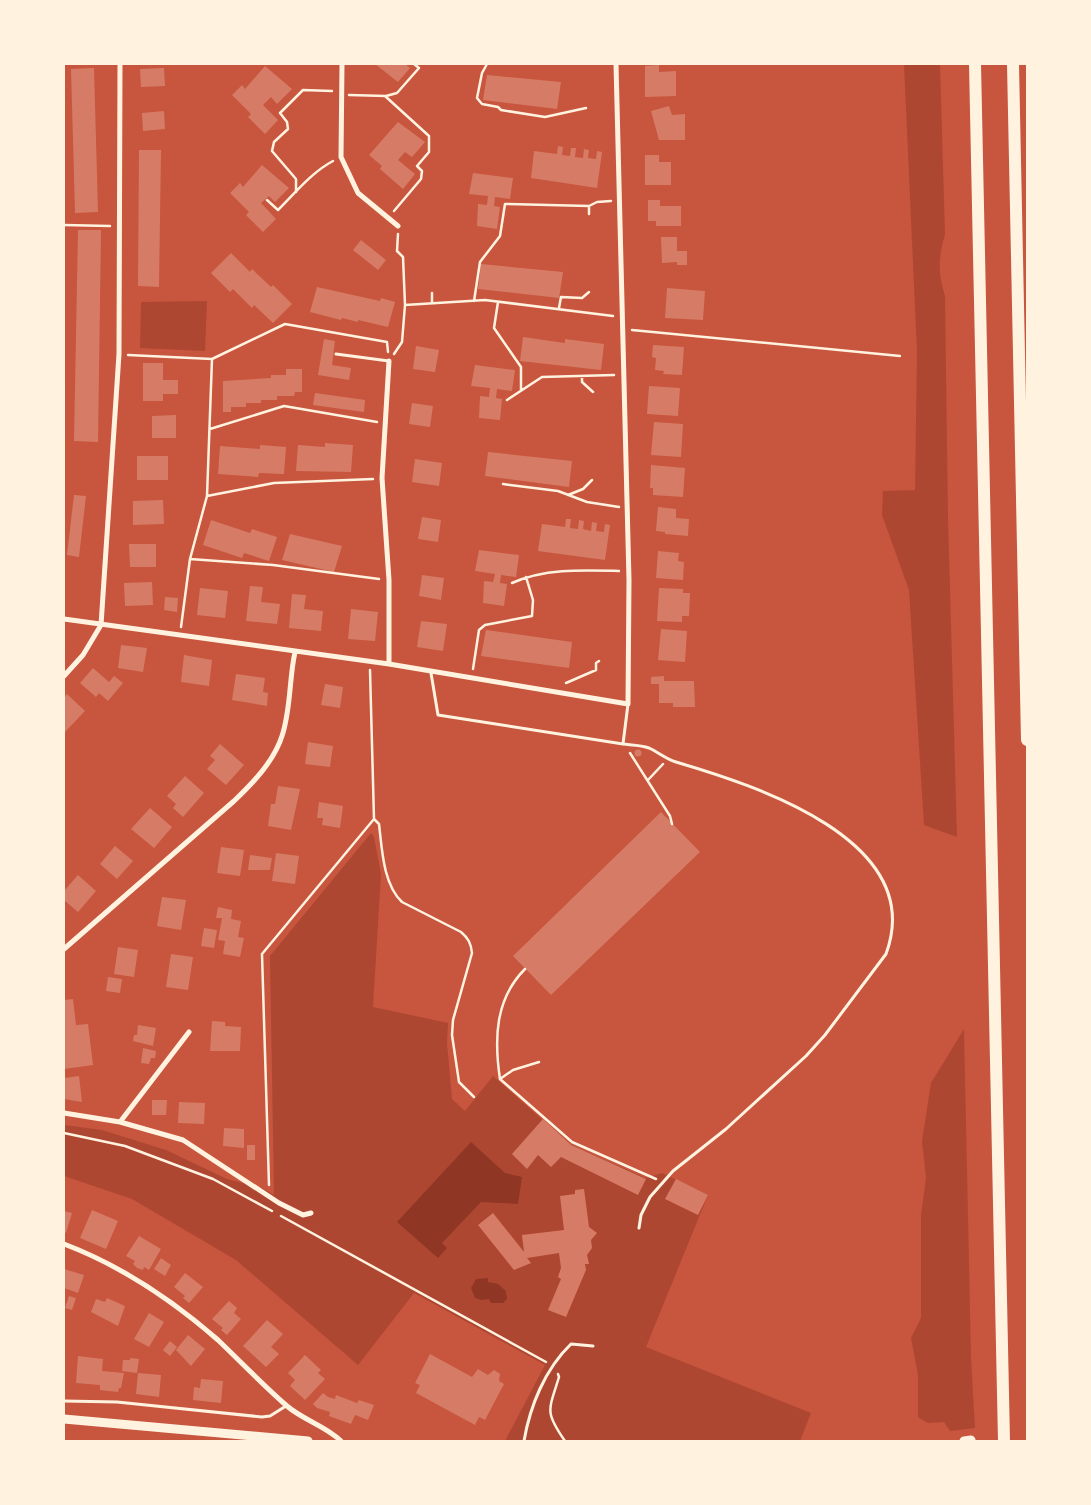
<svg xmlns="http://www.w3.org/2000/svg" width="1091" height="1505" font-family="'Sofia Sans Condensed',sans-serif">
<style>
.green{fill:#ae4732}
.water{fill:#8f3625}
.building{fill:#d67c66}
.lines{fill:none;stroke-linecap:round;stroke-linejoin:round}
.path{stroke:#fff3e0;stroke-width:2.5}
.service{stroke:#fff3e0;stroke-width:3}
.minor{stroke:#fff3e0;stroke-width:5}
.tertiary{stroke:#fff3e0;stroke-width:9}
.motorway{stroke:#fff3e0;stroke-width:12}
</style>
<rect width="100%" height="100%" fill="#c8553d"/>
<path class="green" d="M904 64H940L945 235C938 257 938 274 945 296L948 517 957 837 924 825 909 590 882 515 883 491 915 490 917 352Z
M207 301 205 351 140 348 141 302Z
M371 833 374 837 381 874 373 1007 448 1023 447 1043 452 1099 465 1111 493 1076 571 1145 646 1178 662 1173 708 1195 646 1347 811 1413 800 1441H505L545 1365 414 1293 358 1365 236 1260 132 1199 64 1176V1125L102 1130 166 1150 227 1179 262 1188 274 1195 270 956Z
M964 1029 971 1357 975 1428 950 1431 944 1422 928 1423 918 1417V1375L911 1338 921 1318V1215L926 1178 922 1141 931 1083Z"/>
<path class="water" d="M471 1142 505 1173 522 1177 518 1204 481 1202 442 1243 447 1248 438 1258 397 1222Z
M488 1278V1282L498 1284 506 1291 507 1299 503 1303H491L489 1299 481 1300 475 1298 471 1288 476 1279Z"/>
<path class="building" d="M375 64H405L410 68 398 82Z
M659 65V72L676 71V96L645 97V66Z
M265 66 292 89 277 104 271 97 263 105 278 120 265 134 248 117 251 114 232 95 242 85 245 89Z
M94 68 98 212 75 213 71 69Z
M164 68 165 86 141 87 140 69Z
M487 75 561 82 557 109 483 100Z
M669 106 672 115 685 114V140H659L651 111Z
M164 111 165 129 143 131 142 113Z
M398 122 425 142 412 157 405 152 398 160 415 174 403 189 380 169 382 166 369 155Z
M558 146 563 147 562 155 570 156 571 148H576L575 157 583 158 584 149 589 150 588 158 596 159 597 151 602 152 597 188 531 178 534 151 557 154Z
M139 150H161L159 287 138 286Z
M645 155H659V162H671V185H645Z
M262 165 289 188 275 202 269 196 261 203 276 219 263 232 246 215 249 212 230 193 240 183 243 187Z
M473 173 513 178 510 199 495 197 494 206 500 207 497 229 477 226 478 204 487 205 488 196 469 194Z
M648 200H660V206H681V226H656V221H648Z
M78 230H101L98 442 74 441Z
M661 237H677V251H687V265H677V262L662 263Z
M361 240 386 260 378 270 353 250Z
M231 253 250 272 252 269 271 287 273 285 292 304 273 323 254 305 252 308 233 289 230 292 211 273Z
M481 264 563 272 559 298 478 289Z
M317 287 380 301 381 298 395 302 388 327 358 320V322L342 318 341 320 310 312Z
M667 288 705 291 703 320 665 318Z
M523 337 565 343V339L604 344 601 370 520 361Z
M324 339 335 341 332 365 351 368 349 380 318 375Z
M653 345 684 347 682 375 663 374 664 371 655 370 656 358 652 357Z
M416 346 439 350 435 372 413 369Z
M143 363H163V380H178V394H163V401H143Z
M475 365 515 370 512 391 497 389 496 398 502 399 500 420 479 418 480 396 489 397 490 388 471 386Z
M286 369H302V392H295L294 396H277V400H261V403H246V407H231V412H223V381L271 378V375H286Z
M649 386 680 388 678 416 647 414Z
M315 393 365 400 364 412 313 405Z
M412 403 433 406 430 427 409 424Z
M176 415V438H152V416Z
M654 422 683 424 681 457 651 455Z
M325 443 353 445 351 472 296 471 298 445 325 447Z
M260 445 286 447 284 474 259 473 258 477 218 474 220 446 260 449Z
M488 452 572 461 569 487 485 476Z
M137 456H168V480H137Z
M415 459 442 463 439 486 412 482Z
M651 465 685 468 683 497 653 495V488H650Z
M74 495 86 496 79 557 67 555Z
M163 500 164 524 133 525V501Z
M658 507 676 509V518L689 519 688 536 665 534V532L656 531Z
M422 517 441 520 438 542 418 539Z
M566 519H571L570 528 578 529 579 520 584 521 583 529 591 531 592 522 597 523 596 531 604 532 605 524 610 525 605 560 538 551 542 524 565 527Z
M211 520 250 533 252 529 277 537 269 561 244 553 242 558 203 545Z
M290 534 342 546 334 572 282 560Z
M129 544H156V567H130Z
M479 550 519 555 516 577 501 575 500 583 507 584 504 606 483 603 484 581 493 582 495 574 475 571Z
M658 551 679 553 678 561 684 562 683 580 656 578Z
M422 575 444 578 441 600 419 596Z
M152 582 153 605 125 606 124 583Z
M250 586 263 587 261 602 280 604 277 624 246 621Z
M200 588 228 591 225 618 197 615Z
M659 588 683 589V593H690L689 616H682V622L657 621Z
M292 594 306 595 304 609 323 611 321 631 289 628Z
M165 597 178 598 177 612 164 610Z
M351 609 378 612 375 641 348 639Z
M421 621 447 624 443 651 417 647Z
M661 629 687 631 685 662 658 660Z
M486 630 572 642 569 668 481 656Z
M121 645 147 648 143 672 118 668Z
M184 655 212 660 209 686 181 682Z
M93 668 109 682 114 676 123 683 108 701 99 693 96 697 80 683Z
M236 674 265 678 263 692 268 693 267 706 232 700Z
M664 676V681H694L695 707H673V703H659V684H651V677Z
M325 684 343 687 340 708 321 705Z
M67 694 85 711 64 733V698Z
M308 742 333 746 330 767 305 764Z
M220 744 244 765 226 785 207 769 215 760 210 756Z
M634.5 753a3.5 3.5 0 1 1 7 0a3.5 3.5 0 1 1-7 0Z
M185 776 204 793 183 817 173 808 176 804 167 796Z
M278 786 300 789 291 830 268 826 271 804H275Z
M319 802 343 806 340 828 322 825 323 818H317Z
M150 808 172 827 154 848 131 829Z
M661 812 700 852 551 995 513 956Z
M115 846 133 861 117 879 100 864Z
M221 847 244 850 240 876 217 873Z
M276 853 299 856 295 884 272 881Z
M250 855 272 858 270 870H248Z
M78 875 96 891 78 912 64 900V891Z
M162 897 186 900 181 930 157 926Z
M218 907 232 910 231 919 241 921 238 937 244 938 240 957 223 954 225 941 218 940 222 918H216Z
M204 928 217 930 214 948 201 946Z
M118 947 138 950 134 977 114 974Z
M171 954 193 957 188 990 166 987Z
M108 977 122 979 120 993 106 991Z
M73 999 76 1025 88 1024 93 1065 64 1069V1000Z
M212 1021 225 1022V1026L241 1027 240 1051H210Z
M138 1025 156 1028 153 1046 133 1041 134 1035H137Z
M143 1048 156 1051 155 1058H151L149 1064 141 1063Z
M79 1076 82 1102 64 1099V1078Z
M152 1100H167L166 1115H152Z
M179 1102 205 1103 204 1124 178 1123Z
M543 1119 571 1145 646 1179 638 1195 561 1157 551 1167 538 1155 527 1169 512 1154Z
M224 1128 244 1129V1148L223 1146Z
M247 1145H255V1160H247Z
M676 1179 708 1195 698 1215 665 1199Z
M584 1189 589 1227 597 1233 591 1240 592 1248 587 1255 589 1264H585L586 1270 566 1317 548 1310 561 1279 558 1277 561 1268 559 1253 527 1258 531 1263 514 1270 478 1225 493 1213 524 1252 522 1235 564 1230 560 1196 575 1194V1190Z
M92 1210 118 1221 106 1249 80 1238Z
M64 1211 72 1213 66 1233 64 1232Z
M139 1236 161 1249 149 1270 144 1267 143 1270 137 1268 133 1264 135 1261 126 1256Z
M161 1258 171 1265 165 1276 154 1269Z
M64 1269 84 1275 78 1293 64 1288Z
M185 1273 203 1287 189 1303 183 1298 185 1296 174 1287Z
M69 1296 76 1298 72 1310 65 1308Z
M107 1298 125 1306 118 1326 91 1312 96 1299 105 1302Z
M229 1301 237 1308 234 1313 241 1319 227 1335 221 1330 223 1328 212 1319Z
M149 1313 164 1322 149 1347 134 1339Z
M267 1320 283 1334 271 1347 279 1354 266 1367 243 1346Z
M188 1335 205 1349 191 1366 176 1350Z
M170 1341 177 1347 170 1356 163 1350Z
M430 1354 472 1377 478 1369 488 1375 494 1370 500 1374 499 1381 504 1384 485 1420 479 1417 475 1425 416 1393 420 1385 415 1383Z
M305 1355 321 1370 318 1373 325 1379 305 1400 290 1386 295 1380 288 1373Z
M78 1356 103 1359 102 1371 124 1373 121 1388H119L118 1392 100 1390V1385L76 1383Z
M130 1358 139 1359 137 1373 122 1371 123 1360H130Z
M138 1373 161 1375 159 1397 136 1394Z
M201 1379 223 1381 221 1403 193 1400 194 1387 200 1388Z
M323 1393 328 1397 335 1399 336 1395 357 1403 359 1400 374 1405 368 1420 355 1415 351 1424 329 1416 330 1412 317 1408 313 1404Z"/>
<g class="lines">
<path class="path" d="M487 64 482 73 477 98 482 104 498 107 501 110 545 117 586 108
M349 95 386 96 397 93 419 68 414 64
M385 96 429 136V152L417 166 422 171 421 179 394 211
M296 192V179L272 151 274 142 288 129 287 122 280 113 303 90 332 91
M267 200 278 210C295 193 312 172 333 161
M589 206V214
M64 225 110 226
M432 293V303
M474 301 480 262 500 236 505 204 589 206 597 202 611 201
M498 302 494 328 521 367V390
M405 305 485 300 613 316
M559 308 561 297 582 298 589 292
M632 330 900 356
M394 354 402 342 405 305 403 257 397 251 398 234
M128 355 212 359 285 324 387 342 388 352
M582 376V382L593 392
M507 400 542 377 614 375
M210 429 284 406 377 422
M503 484 558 491 587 502 619 507
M568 495 583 489 592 480
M207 496 274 483 373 479
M190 559 273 565 379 579
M512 583C545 568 584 570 619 571
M181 627 190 559 207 496 212 359
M473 669 479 630 485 625 532 616 533 600 526 577
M370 670 374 819 379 824C382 849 383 884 402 902L461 932C468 938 471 943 472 953L453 1020 452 1035 459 1082 474 1097
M566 683 596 670V663L599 661
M630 753 670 816 672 824
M648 780 663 764
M525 969C495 999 494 1039 500 1079L572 1142 656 1179
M500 1079 513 1070 539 1062
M64 1133 125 1146 213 1179 272 1211
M269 1185 262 954 374 819
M281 1216 546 1362
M558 1374 559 1377C549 1410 544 1411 565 1441"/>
<path class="service" d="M336 354 389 361
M431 673 438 715 623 744 628 704
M623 744C631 745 641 745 649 748 658 752 666 759 676 762 754 785 928 840 886 954L825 1035 806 1056 726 1129 673 1171 650 1197 641 1215 639 1228
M64 1401 117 1402 262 1417 270 1416 286 1406
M524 1441C530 1406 545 1369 571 1344L593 1346"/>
<path class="minor" d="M342 64 341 157 358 193 398 226
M389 361 382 478 389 580V664
M64 619 389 664 628 704 629 580 616 64
M64 676 83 655 101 625 119 354 120 64
M64 949 234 801C253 783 274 761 282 736 291 709 289 679 295 652
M64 1113 120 1122 183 1140 279 1203 303 1215 311 1213
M120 1122 189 1032
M64 1244C122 1266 171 1299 218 1340 241 1362 263 1385 287 1406 303 1420 326 1426 341 1441"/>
<path class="tertiary" d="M64 1419 308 1441
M964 1441 971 1440"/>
<path class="motorway" d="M975 64 1004 1441
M1013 64 1027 740"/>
</g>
<rect width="1091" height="1505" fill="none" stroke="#fff3e0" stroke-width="130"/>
</svg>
